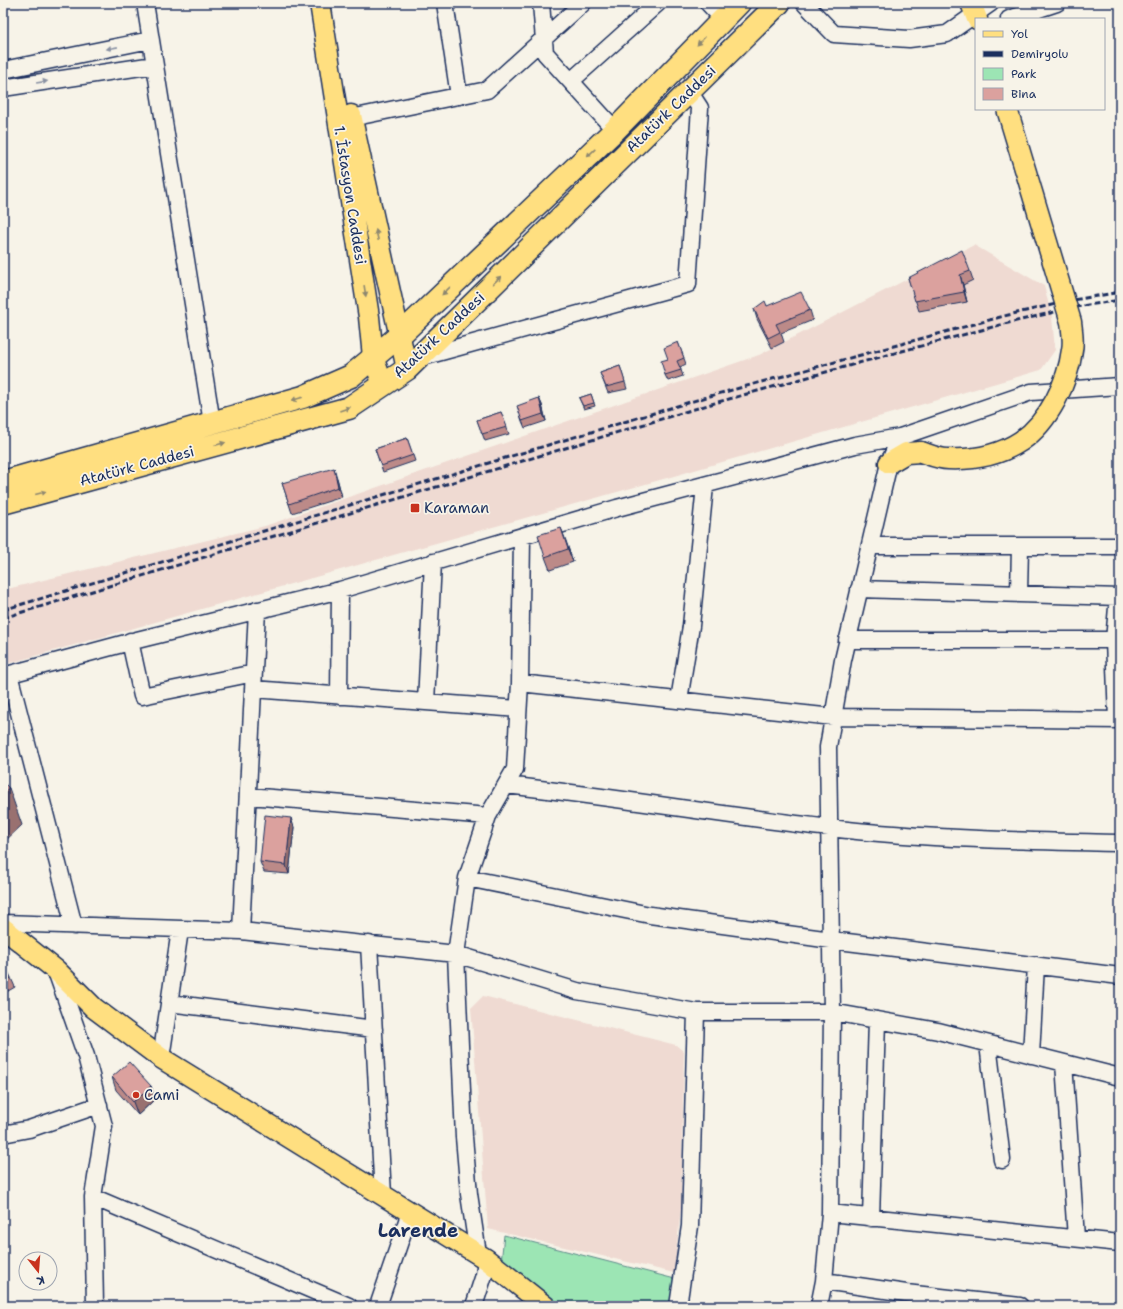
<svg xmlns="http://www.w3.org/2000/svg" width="1123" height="1309" font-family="'Shantell Sans',sans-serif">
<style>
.built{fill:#efdad2}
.green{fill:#9ce5b4;stroke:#5c8a89}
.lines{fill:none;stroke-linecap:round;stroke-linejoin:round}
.minor-casing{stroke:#1b2f5e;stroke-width:19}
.major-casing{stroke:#1b2f5e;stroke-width:23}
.highway-casing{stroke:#1b2f5e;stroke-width:25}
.minor{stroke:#f7f3e8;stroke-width:16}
.major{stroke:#ffdf80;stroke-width:20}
.highway{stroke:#ffdf80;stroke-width:22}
.rail{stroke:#1b2f5e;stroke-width:3;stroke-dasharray:6 3;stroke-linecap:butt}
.major-bridge-casing{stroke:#1b2f5e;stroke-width:23;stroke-linecap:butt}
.major-bridge{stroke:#ffdf80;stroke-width:20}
.wall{fill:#bc8a88;stroke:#1b2f5e}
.shaded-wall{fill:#99716f;stroke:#1b2f5e}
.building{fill:#dba19e;stroke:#1b2f5e}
.oneway{fill:#8d876f}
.oneway2{fill:#8991a3}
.poi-dot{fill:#c8321e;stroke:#f7f3e8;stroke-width:1.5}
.labels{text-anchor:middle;stroke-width:3.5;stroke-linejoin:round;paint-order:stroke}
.street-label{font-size:15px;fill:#1b2f5e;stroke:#f7f3e8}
.poi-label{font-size:15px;fill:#1b2f5e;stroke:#f7f3e8;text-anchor:start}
.district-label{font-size:19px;font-weight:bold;fill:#1b2f5e;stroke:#f7f3e8}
</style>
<rect width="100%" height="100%" fill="#f7f3e8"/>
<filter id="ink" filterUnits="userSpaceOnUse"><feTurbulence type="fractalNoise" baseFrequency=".025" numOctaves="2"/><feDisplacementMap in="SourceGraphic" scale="8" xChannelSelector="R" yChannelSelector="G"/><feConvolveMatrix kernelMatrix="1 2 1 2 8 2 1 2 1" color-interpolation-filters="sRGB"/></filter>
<g filter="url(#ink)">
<path class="built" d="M974 245 1044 286 1052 317 1055 350 1041 370 674 476 3 665V590L265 526 759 355Z
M483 996 676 1045 684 1052 681 1207 674 1273 488 1229 471 1008Z"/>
<path class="green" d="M504 1235 675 1279 670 1306H558L501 1263Z"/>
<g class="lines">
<defs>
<path id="minor" d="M145 3 212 423
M445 3 459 96
M541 3 545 53 615 130
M708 3 723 19
M805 4 834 34 909 39 947 34 991 3
M1009 19 1057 3
M3 70 150 40
M571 81 658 3
M3 88 154 65
M351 118 487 90 583 3
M419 358 688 284 700 108 689 91
M870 546H1120
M859 589 1120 597
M1019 594 1020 546
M847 640H1120
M130 641 142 696 254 673
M9 674 74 926
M3 676 137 640 340 590 617 508 855 445 900 437
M520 683 833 717 1120 720
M253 689 518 709
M339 696 340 590
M679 700 691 626 705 486
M426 702 433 562
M1117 720 1114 640 1118 597
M506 785C614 797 721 815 829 828 925 839 1023 841 1120 843
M248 796 488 816
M467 878 650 915 831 940 1120 976
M3 923 241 931 456 954 577 991 696 1012H832L938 1031 1120 1077
M241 931 257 610
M369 944 383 1195
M56 971 86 1056 104 1126 93 1197 95 1306
M169 1003 374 1029
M988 1044 1002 1160
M1031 1055 1036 965
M161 1058 180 930
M1064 1063 1076 1238
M3 1134 29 1129 99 1105
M93 1197 349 1306
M830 1213 1120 1243
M871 1218 877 1020
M478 1254 469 1194 464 1137 456 954 467 878 488 816 515 769 520 683 522 537
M824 1281 906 1293 1020 1306
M378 1306 410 1212
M474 1306 484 1275 486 1259
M678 1306 690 1226 696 1012
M819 1306 824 1281 830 1213 832 1012 828 747 843 660 889 463 900 437 1031 392 1120 386"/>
<path id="major" d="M320 3 369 317 373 357 383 385
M971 3 977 19
M351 115 407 369
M889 463 906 453 921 452
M3 928 56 970 94 1008 161 1058 486 1259 545 1306"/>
<path id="highway" d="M3 482 303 397 351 376 399 336 615 130 739 3
M3 503 349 408 407 369 779 3"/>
</defs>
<use href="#minor" class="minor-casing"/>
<use href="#major" class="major-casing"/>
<use href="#highway" class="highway-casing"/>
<use href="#minor" class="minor"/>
<use href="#major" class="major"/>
<use href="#highway" class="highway"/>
<path class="rail" d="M3 610 710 396 1004 316 1073 300 1120 292
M3 618 711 404 902 351 1004 324 1076 307 1120 300"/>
<defs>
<path id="major-bridge" d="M921 452C930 455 939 459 948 459 973 460 1000 455 1021 441 1049 422 1068 382 1072 350 1074 341 1072 331 1071 322L1007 109"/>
</defs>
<use href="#major-bridge" class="major-bridge-casing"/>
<use href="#major-bridge" class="major-bridge"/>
</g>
<path class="wall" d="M970 271 973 280 963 285 967 302 919 311 908 278Z
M767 306 810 310 813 320 781 333 784 342 772 348 757 319 754 309Z
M678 342 686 364 680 367 683 376 668 381 665 375 668 359Z
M620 366 627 389 608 393 600 373Z
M591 394 595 406 584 409 579 398Z
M539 398 542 405 546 421 525 428 522 421Z
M501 412 509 434 485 441 477 420Z
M407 438 415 461 383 472 375 449Z
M337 478 342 497 292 513 282 483Z
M561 528 573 562 550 570 545 557Z
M294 827 289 874 264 872 260 862Z
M3 962 11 978 15 987 3 994Z
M112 1077 151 1086 155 1099 138 1115 116 1090Z"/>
<path class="shaded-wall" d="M960 275 963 285 967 302 964 292Z
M539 398 542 405 546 421 543 414Z
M334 468 337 478 342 497 338 487Z
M561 528 566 541 573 562 568 549Z
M9 788 22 825 3 843V793Z
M291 818 294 827 289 874 286 865Z
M151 1086 155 1099 138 1115 133 1102Z"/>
<path class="building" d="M962 250 970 271 960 275 964 292 915 301 908 278Z
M801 292 810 310 776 324 780 332 768 338 754 309 765 301 767 306Z
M678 342 684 358 677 361 681 370 665 375 661 361 668 359 664 348Z
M620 366 625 382 606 387 600 373Z
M591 394 594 403 583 406 579 398Z
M539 398 543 414 522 421 517 406Z
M501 412 507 427 482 434 477 420Z
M407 438 413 455 381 466 375 449Z
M334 468 338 487 289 504 282 483Z
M561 528 568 549 545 557 538 535Z
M3 782 9 788 3 793Z
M265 815 291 818 286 865 260 862Z
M3 962 11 978 3 982Z
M129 1062 151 1086 133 1102 112 1077Z"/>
<defs><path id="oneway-solid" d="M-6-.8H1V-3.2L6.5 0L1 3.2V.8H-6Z"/></defs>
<g class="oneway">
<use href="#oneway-solid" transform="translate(701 41) rotate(134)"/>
<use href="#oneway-solid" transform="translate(591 153) rotate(136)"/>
<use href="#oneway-solid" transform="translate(377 235) rotate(-103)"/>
<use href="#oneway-solid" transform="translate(497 280) rotate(-44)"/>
<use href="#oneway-solid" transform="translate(365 291) rotate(81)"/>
<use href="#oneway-solid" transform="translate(446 291) rotate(136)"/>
<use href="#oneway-solid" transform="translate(297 399) rotate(163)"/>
<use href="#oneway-solid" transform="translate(345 409) rotate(-20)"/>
<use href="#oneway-solid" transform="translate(220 444) rotate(-15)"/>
<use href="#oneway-solid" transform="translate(41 493) rotate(-15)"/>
</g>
<g class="oneway2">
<use href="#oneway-solid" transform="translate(112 48) rotate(169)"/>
<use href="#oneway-solid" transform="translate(42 82) rotate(-9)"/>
</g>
</g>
<g class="poi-dot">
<rect x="410" y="503" width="10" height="10" rx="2"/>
<circle cx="136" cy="1095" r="4"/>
</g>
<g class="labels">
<g class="street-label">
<text transform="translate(671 109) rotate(-44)" y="5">Atatürk Caddesi</text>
<text transform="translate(350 195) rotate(81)" y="5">1. İstasyon Caddesi</text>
<text transform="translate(439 335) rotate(-43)" y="5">Atatürk Caddesi</text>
<text transform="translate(137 466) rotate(-15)" y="5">Atatürk Caddesi</text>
</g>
<g class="poi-label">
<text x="424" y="513">Karaman</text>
<text x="144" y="1100">Cami</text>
</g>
<g class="district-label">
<text x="418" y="1237">Larende</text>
</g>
</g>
<rect width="1123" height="1309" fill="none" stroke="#f7f3e8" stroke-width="16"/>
<rect x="8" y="8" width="1107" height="1293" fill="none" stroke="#1b2f5e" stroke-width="1.5" filter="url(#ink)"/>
<rect x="975" y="18" width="130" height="92" fill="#f7f3e8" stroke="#9fa5b1"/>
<rect x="983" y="31" width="20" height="6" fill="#ffdf80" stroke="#9fa5b1"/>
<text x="1011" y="38" font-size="12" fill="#1b2f5e">Yol</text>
<rect x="983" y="51" width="20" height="6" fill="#1b2f5e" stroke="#9fa5b1"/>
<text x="1011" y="58" font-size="12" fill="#1b2f5e">Demiryolu</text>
<rect x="983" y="68" width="20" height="12" fill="#9ce5b4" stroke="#9fa5b1"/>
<text x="1011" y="78" font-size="12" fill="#1b2f5e">Park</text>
<rect x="983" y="88" width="20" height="12" fill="#dba19e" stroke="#9fa5b1"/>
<text x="1011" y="98" font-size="12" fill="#1b2f5e">Bina</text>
<g transform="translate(38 1271) rotate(163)"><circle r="19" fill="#f7f3e8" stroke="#9fa5b1"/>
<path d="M0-3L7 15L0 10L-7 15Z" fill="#c8321e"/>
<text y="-6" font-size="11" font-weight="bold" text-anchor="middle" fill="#1b2f5e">K</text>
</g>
</svg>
